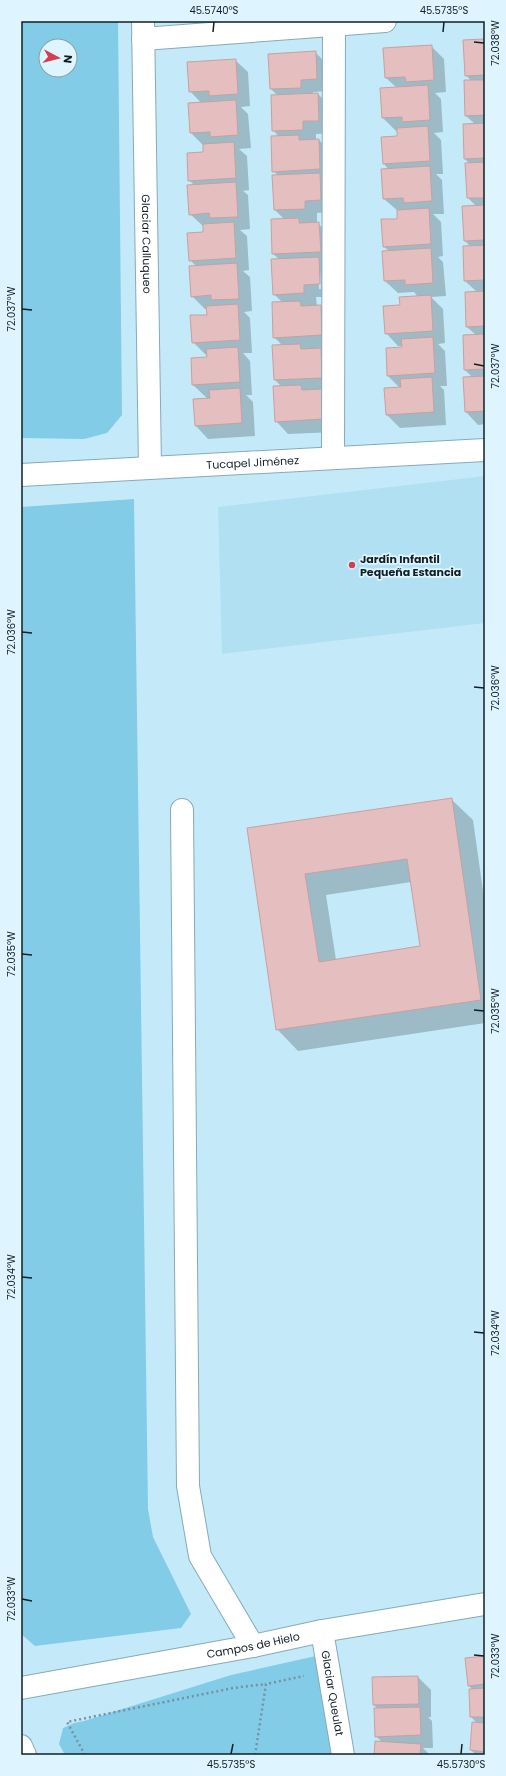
<svg xmlns="http://www.w3.org/2000/svg" width="506" height="1776" font-family="Poppins,sans-serif">
<style>
.built{fill:#b2e0f3}
.green{fill:#83cce8;fill-rule:evenodd}
.shadow{fill:#0003;fill-rule:evenodd}
.building{fill:#e5bebf;stroke:#c6a1a1;fill-rule:evenodd}
.lines{fill:none;stroke-linecap:round;stroke-linejoin:round}
.minor-casing{stroke:#86aab8;stroke-width:24}
.major-casing{stroke:#86aab8;stroke-width:24}
.path{stroke:#76919c;stroke-width:2.5;stroke-dasharray:2 3;stroke-linecap:butt}
.minor{stroke:#fff;stroke-width:22}
.major{stroke:#fff;stroke-width:22}
.ticks{fill:none;stroke:#111f25;stroke-width:1.5}
.poi-dot{fill:#d03f52;stroke:#def4fe;stroke-width:1.5}
.labels{text-anchor:middle;stroke-width:3.5;stroke-linejoin:round;paint-order:stroke}
.street-label{font-size:11px;fill:#111f25;stroke:#def4fe}
.poi-label{font-size:11px;font-weight:bold;fill:#111f25;stroke:#def4fe;text-anchor:start}
.neatline{fill:none;stroke:#111f25;stroke-width:1.5}
.ticks-label{font-size:10px;text-anchor:middle;fill:#111f25}
</style>
<rect width="100%" height="100%" fill="#c4eaf9"/>
<path class="built" d="M485 476V623L222 654 218 507Z"/>
<path class="green" d="M21 21H118L122 415 107 433 84 439 21 438ZM46 46H70V70H46Z
M134 499 148 1509 153 1537 191 1614 181 1628 35 1646 21 1634V507Z
M316 1656 333 1755H65L59 1744 63 1728 74 1723 84 1721 231 1675Z"/>
<path class="shadow" d="M485 40V424L478 425 466 412 473 378 465 370 476 335 467 327 477 292 465 281 470 246 465 241 476 206 468 198 470 164 465 159 475 124 466 116 471 81 466 75Z
M431 46 444 59 446 92 435 93 441 99 443 132 434 133 441 140 443 174H436L442 180 444 214H433L441 222 443 256 438 257 443 262 446 296 431 297 443 309 445 343 438 344 445 351 447 386H440L444 390 446 425 400 428 387 415 400 388 388 376 403 346H398L386 333 401 306 418 297 414 292 398 293 385 281 389 251 383 246 398 219V211L384 199 389 170 384 164 398 137V130L396 131 383 118 397 88 386 78Z
M315 52 328 65 329 91 313 92V94H318L331 107 332 133 316 134V140H319L332 153 334 212 317 213V223L332 236V297H316L317 306H320L333 319 334 348 320 349 333 362 336 432 288 434 276 421 282 387 275 380 283 346 274 337 283 303 274 294 279 259 273 254 272 220H285L275 210 278 175 273 171 279 137 273 130 278 96 271 89ZM318 270H320L321 289H319Z
M235 60 248 72 250 106 241 107 248 114 251 148 239 149 247 156 249 190 243 191 248 195 250 229 240 230 247 236 249 270 243 271 250 277 252 311 244 312 250 318 252 353H243L250 361 252 395H246L253 402 255 436 208 439 196 426 208 399 193 385 208 358V355H206L193 342 208 315 207 309H205L192 296 197 267 190 260 204 233V227L190 214 194 185 189 180 204 153V146L191 133 202 104 190 91Z
M451 799 473 820 485 905V1023L298 1051 277 1029 248 829ZM411 882 421 946 336 960 326 895Z
M485 1657V1755H476L471 1750 478 1724 471 1717 473 1690 469 1686Z
M418 1677 431 1690V1717H428L432 1721 433 1748H423L430 1755H375L382 1742 376 1736 378 1709 374 1705Z"/>
<path class="building" d="M485 39V75L465 76 463 40Z
M432 45 434 80 406 82 405 77 385 78 383 48Z
M316 51 317 79 301 80V88L270 89 268 54Z
M236 59 238 94 209 96V91L189 92 187 62Z
M464 80H485V115L465 116Z
M428 85 430 120 402 122V117L382 118 380 88Z
M318 93 319 121H303V130L272 131 271 95Z
M236 100 238 135 210 137V132L190 133 188 103Z
M485 123V158L464 159 463 124Z
M428 126 430 161 383 164 381 137 397 136V128Z
M299 135V140L319 139 320 169 272 172 271 136Z
M234 142 236 178 188 181 187 153 203 152V144Z
M485 162V198H467L465 163Z
M430 166 432 201 404 203 403 198 383 199 381 169Z
M320 173 321 200 305 201V209L274 210 272 175Z
M236 182 238 217 210 218 209 213 189 215 187 185Z
M485 205V240L464 241 462 206Z
M429 208 431 244 383 247 381 219H397V210Z
M299 218V223L319 222 321 252 272 254 271 219Z
M234 222 236 258 189 261 187 233 203 232V224Z
M485 245V280L464 281 463 246Z
M431 248 433 283 405 285V280L384 281 382 251Z
M319 257 320 284 304 285V293L273 295 271 259Z
M237 263 239 299 211 300V295L191 297 189 266Z
M485 291V326L466 327 465 292Z
M431 295 433 331 385 334 383 306 400 305 399 297Z
M300 301 301 306 321 305 322 335 273 338 272 302Z
M238 304 240 340 192 343 190 315H207L206 306Z
M485 334V369L464 370 463 335Z
M433 337 435 373 387 376 386 348 402 347 401 339Z
M300 344 301 349 321 348 322 378 274 380 272 345Z
M238 347 240 382 192 385 191 358 207 357 206 349Z
M485 376V411L465 412 463 377Z
M432 377 434 412 386 415 384 388 401 387 400 379Z
M301 385 302 390 322 389 323 419 275 422 273 386Z
M240 388 242 423 195 426 193 399 210 398 209 390Z
M452 798 481 1000 276 1030 247 828ZM407 859 420 946 319 962 305 874Z
M485 1656V1684L468 1686 465 1658Z
M418 1676 419 1704 373 1705 372 1677Z
M485 1688V1717H470L469 1689Z
M420 1707 421 1735 375 1737 374 1708Z
M472 1722 485 1723V1752L470 1750Z
M375 1741 421 1744 420 1755H374Z"/>
<g class="lines">
<defs>
<g id="minor">
<path id="s1" d="M143 21 150 467"/>
<path d="M143 39 385 21"/>
<path d="M333 457 334 21"/>
<path id="s2" d="M21 475 485 450"/>
<path d="M182 810 188 1486 200 1556 253 1646"/>
<path id="s3" d="M322 1631 343 1755"/>
<path id="s4" d="M21 1688 253 1646 322 1631 485 1604"/>
</g>
<path id="major" d="M21 1746 25 1755"/>
</defs>
<use href="#minor" class="minor-casing"/>
<use href="#major" class="major-casing"/>
<path class="path" d="M85 1755 67 1722 233 1688 266 1684
M255 1755 266 1684 304 1676"/>
<use href="#minor" class="minor"/>
<use href="#major" class="major"/>
</g>
<path class="ticks" d="M213 32 214 22M443 32 444 22M474 42 484 43M22 309 32 310M474 364 484 366M22 632 32 633M474 687 484 688M22 954 32 955M474 1010 484 1011M22 1277 32 1278M474 1332 484 1333M22 1599 32 1601M474 1655 484 1656M231 1754 233 1744M461 1754 462 1744"/>
<circle class="poi-dot" cx="352" cy="565" r="4"/>
<g class="labels">
<g class="street-label">
<text dy="4" stroke="none"><textPath href="#s1" startOffset="223">Glaciar Calluqueo</textPath></text>
<text dy="4" stroke="none"><textPath href="#s2" startOffset="232">Tucapel Jiménez</textPath></text>
<text dy="4" stroke="none"><textPath href="#s4" startOffset="236">Campos de Hielo</textPath></text>
<text dy="4" stroke="none"><textPath href="#s3" startOffset="63">Glaciar Queulat</textPath></text>
</g>
<g class="poi-label">
<text x="360" y="563">Jardín Infantil<tspan x="360" dy="13">Pequeña Estancia</tspan></text>
</g>
</g>
<rect width="506" height="1776" fill="none" stroke="#def4fe" stroke-width="44"/>
<g transform="translate(58 58) rotate(97)"><circle r="19" fill="#def4fe" stroke="#8c9fa7"/>
<path d="M0-3L7 15L0 10L-7 15Z" fill="#d03f52"/>
<text y="-6" font-size="11" font-weight="bold" text-anchor="middle" fill="#111f25">N</text>
</g>
<rect x="22" y="22" width="462" height="1732" class="neatline"/>
<g class="ticks-label">
<text x="214" y="14">45.5740°S</text>
<text x="444" y="14">45.5735°S</text>
<text transform="translate(495 43) rotate(-90)" y="4">72.038°W</text>
<text transform="translate(11 309) rotate(-90)" y="4">72.037°W</text>
<text transform="translate(495 366) rotate(-90)" y="4">72.037°W</text>
<text transform="translate(11 632) rotate(-90)" y="4">72.036°W</text>
<text transform="translate(495 688) rotate(-90)" y="4">72.036°W</text>
<text transform="translate(11 954) rotate(-90)" y="4">72.035°W</text>
<text transform="translate(495 1011) rotate(-90)" y="4">72.035°W</text>
<text transform="translate(11 1277) rotate(-90)" y="4">72.034°W</text>
<text transform="translate(495 1333) rotate(-90)" y="4">72.034°W</text>
<text transform="translate(11 1599) rotate(-90)" y="4">72.033°W</text>
<text transform="translate(495 1656) rotate(-90)" y="4">72.033°W</text>
<text x="231" y="1768">45.5735°S</text>
<text x="461" y="1768">45.5730°S</text>
</g>
</svg>
